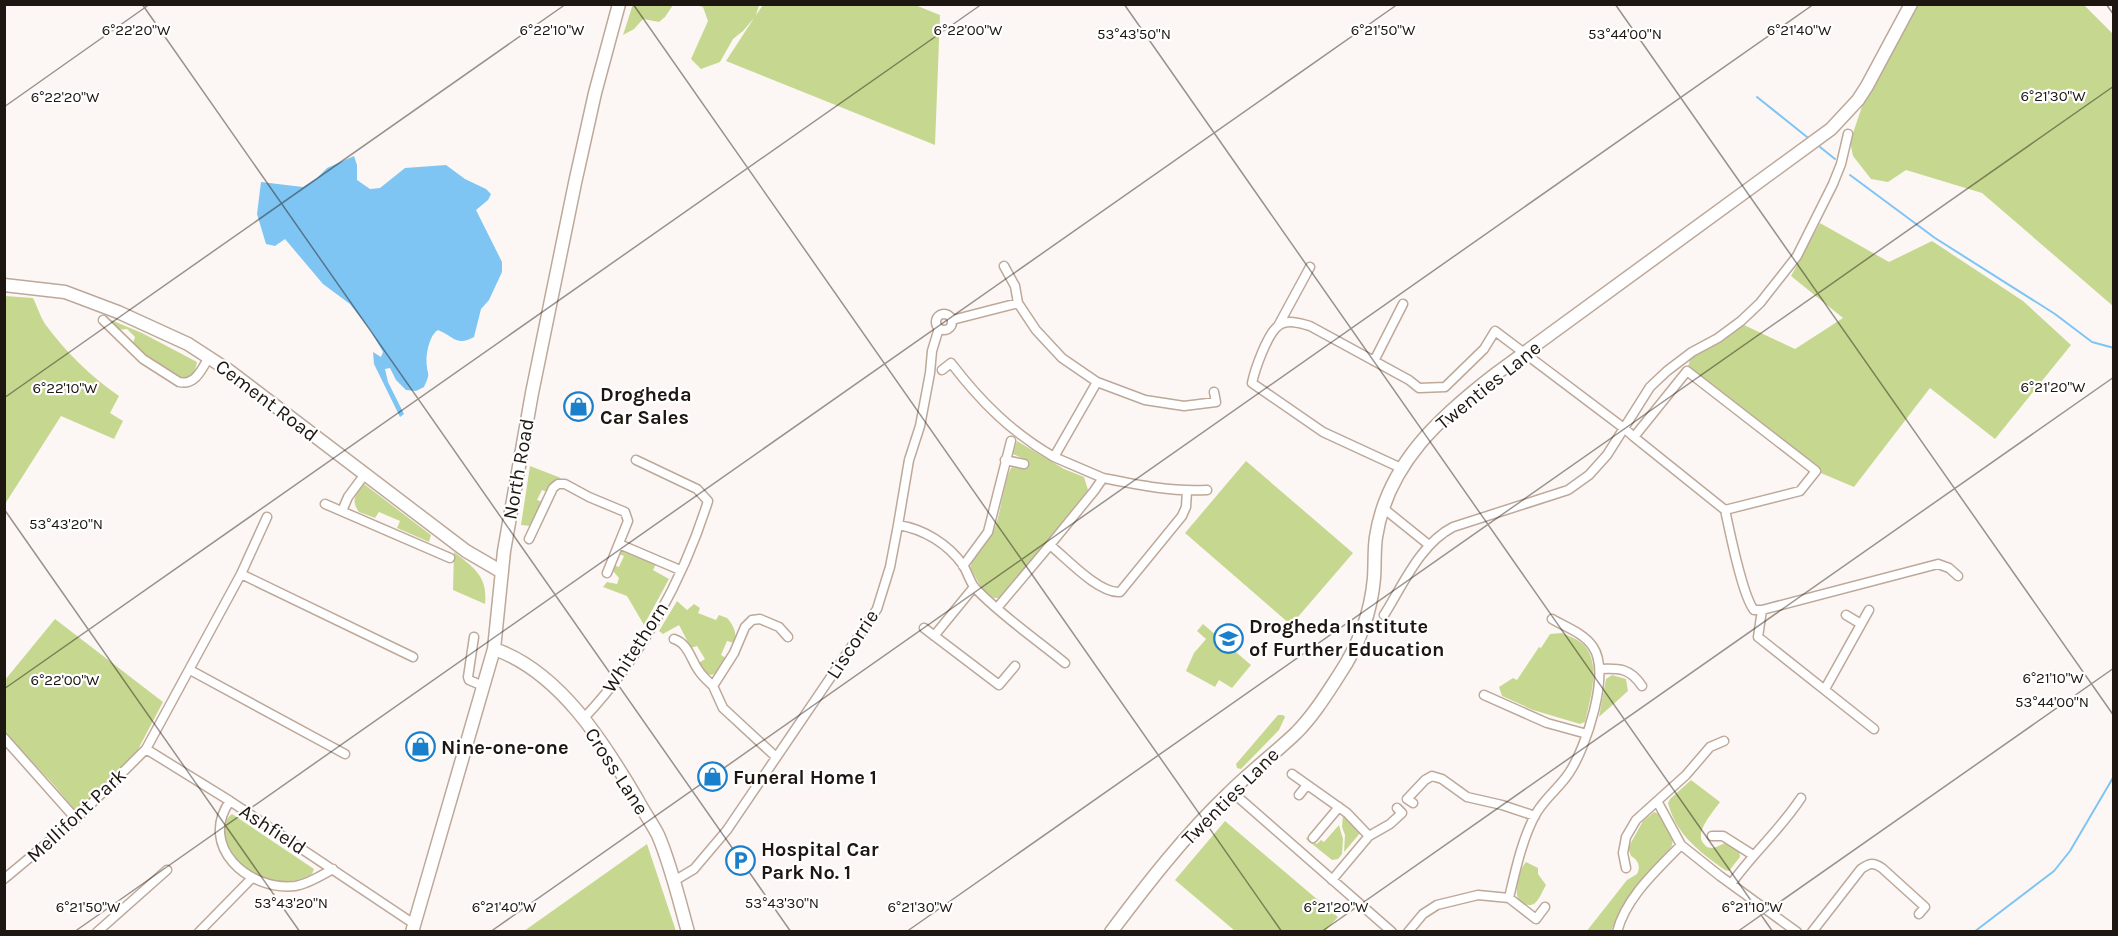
<svg xmlns="http://www.w3.org/2000/svg" width="2118" height="936" font-family="Karla,sans-serif">
<style>
.green{fill:#c6d890}
.water{fill:#7ec5f4}
.lines{fill:none;stroke-linecap:round;stroke-linejoin:round}
.stream{stroke:#7ec5f4;stroke-width:2}
.street-casing{stroke:#bda899;stroke-width:11}
.secondary-casing{stroke:#bda899;stroke-width:15}
.street{stroke:#fff;stroke-width:8}
.secondary{stroke:#fff;stroke-width:12}
.ticks{fill:none;stroke:#1e1610;stroke-width:1.5;stroke-opacity:0.45}
.labels{text-anchor:middle;stroke-width:4.5;stroke-linejoin:round;paint-order:stroke}
.street-label{font-size:20px;fill:#1e1610;stroke:#fff}
.poi-label{font-size:20px;font-weight:bold;fill:#1e1610;stroke:#fff;text-anchor:start}
.ticks-label{font-size:15px;text-anchor:middle;fill:#1e1610;stroke:#fff;stroke-width:4.5;stroke-linejoin:round;paint-order:stroke}
</style>
<rect width="100%" height="100%" fill="#fcf7f4"/>
<path class="green" d="M633 4H673V5L665 17 659 22 643 19 634 29 623 35Z
M697 5H759L756 15 763 5H915L940 15 935 145 726 61 754 18 743 31 733 39 720 62 701 69 691 59 708 21 703 7Z
M1903 5H2084L2113 34V306L1982 193 1906 170 1888 182 1871 179 1853 156 1850 142 1874 71Z
M1820 223 1889 262 1932 241 2023 301 2071 345 1995 439 1930 388 1854 487 1816 471 1687 371 1692 352 1723 341 1744 325 1795 349 1843 318 1791 276Z
M5 296 33 298C37 306 40 316 45 324 65 351 91 377 119 396L110 413 123 421 114 439 61 416 5 504Z
M104 317 142 333 197 362C195 371 192 381 181 378L141 352 133 343 135 337 127 329 116 330Z
M1017 441 1064 469 1084 477 1088 490 1001 598H994L983 590 970 568C974 553 989 542 995 527 1001 513 1005 475 1012 467L1024 469 1026 460 1013 454Z
M1246 461 1353 553 1291 625 1185 533Z
M530 466 561 478 553 483 547 492 542 490 537 500 543 502 531 526 521 525Z
M364 484 431 535 429 542 397 528 400 521 379 512 375 518 359 512C350 500 356 494 364 484Z
M625 549 656 564 653 570 669 579 644 625 627 596 603 587 607 582 617 584 619 578 613 571V565L619 567 624 556 619 554Z
M454 552C474 568 488 576 485 604L453 590Z
M677 601 687 610 694 604 700 608 698 613 716 620 719 615 727 618C733 624 738 634 734 643L727 641 721 655 726 658 717 672 712 675 706 674 699 663 705 659 697 646 691 648 679 625 663 634 659 631Z
M55 619 163 702 134 757 80 810 74 809 53 784 5 733V680Z
M1203 624 1251 665 1232 688 1219 680 1215 687 1186 671 1194 653 1206 639 1197 631Z
M1562 633C1569 636 1577 639 1583 644 1602 663 1590 699 1585 722L1580 724 1533 710 1502 696 1499 687 1513 678 1517 680 1539 647 1541 648 1550 634Z
M1612 675 1626 679 1628 691 1599 717 1606 679Z
M1278 715H1283L1285 717 1279 730 1241 769 1237 768 1236 764Z
M1691 780 1720 802C1714 811 1693 833 1704 844 1706 847 1709 848 1713 848 1717 847 1722 844 1726 843L1739 850 1740 857 1729 871 1725 870C1700 852 1676 835 1668 803L1670 799Z
M1654 812 1662 815 1673 837 1672 846 1624 903 1611 931 1586 932 1627 880 1637 874C1641 866 1638 860 1631 856L1628 848 1643 821Z
M232 814 314 869 312 874C284 889 251 883 233 856 227 847 224 841 225 830 225 823 226 818 232 814Z
M1343 814 1361 832 1344 852 1345 835 1342 827Z
M1225 821 1338 917 1325 931H1235L1175 880Z
M1339 825 1343 839 1342 854 1338 859 1332 860 1306 839 1307 837 1317 844 1321 840 1324 842Z
M647 844 676 931H524Z
M1526 862 1538 868V874L1546 885C1543 890 1540 898 1536 902 1530 909 1518 903 1517 895 1516 886 1520 868 1526 862Z"/>
<path class="water" d="M354 156 357 165V180L370 189 380 188 405 168 446 165 465 179 486 189 491 194 488 200 476 210 502 262V272L489 300 481 309 474 337C457 347 453 336 438 330 429 335 425 357 427 367 427 371 429 373 428 377 427 381 425 384 424 387L416 391 406 390 396 380 390 368 385 369 388 382 404 414 400 417 374 364 373 352 381 357 383 352 370 330 350 304 323 284 285 239 275 246 266 244 257 214 261 182 303 187 317 178 327 168Z"/>
<g class="lines">
<path class="stream" d="M1757 97 1807 137
M1820 147 1835 159
M1850 175 1935 238 2055 314 2092 342 2114 348
M1974 932 2054 871 2070 851 2114 776"/>
<defs>
<path id="street" d="M1004 266 1015 286 1018 303 1036 330 1062 358 1097 382
M936 322a8 8 0 1 1 16 0a8 8 0 1 1-16 0Z
M103 320 143 359 179 382C195 386 202 369 209 357
M952 320 1018 303
M1278 326 1310 267
M1374 361 1403 304
M942 370 951 363C981 402 1011 432 1054 457
M1005 460 1024 464
M1401 468 1323 432 1252 383C1255 369 1267 335 1278 326 1287 319 1300 323 1310 326L1409 380 1419 388 1445 387 1484 349 1495 331 1625 429 1634 437 1725 510 1800 491 1816 471 1687 371 1634 437
M1103 478 1054 457 1097 382 1145 400 1184 406 1216 402 1214 392
M325 504 450 558
M1383 508 1429 545
M1725 510C1730 532 1742 595 1754 610H1762L1938 564 1949 568 1958 576
M342 511 348 497 365 474
M898 525 909 460 920 426 930 373 932 351 939 328
M529 539 553 488 558 484H565L589 497 625 512 628 521 607 573
M619 544 680 570
M1050 545 1094 491 1103 478C1138 485 1172 492 1207 490
M963 566 988 532 1011 441
M241 574 413 657
M997 608 1050 545C1066 558 1099 594 1120 592L1182 516 1186 507 1187 491
M1762 610 1758 637 1874 729
M1384 615C1403 585 1420 544 1453 527L1568 490 1589 475 1607 455 1650 387 1667 371 1692 352 1718 338 1741 321 1760 303 1797 256 1833 184 1841 164 1848 134
M1846 615 1861 624
M924 628 999 685 1015 666
M934 636 974 587
M474 637 468 677 469 680 483 686
M674 639C688 643 691 660 699 671 703 677 708 681 713 686
M1600 669C1619 668 1630 668 1642 686
M190 670 345 754
M1825 689 1869 610
M1484 695 1547 723 1587 734
M584 718C640 659 684 578 708 501L697 489 636 460
M4 738 76 819
M146 749 230 801 414 924
M776 757 723 708 713 686 734 653 745 627 752 620 760 619 779 627 788 637
M1292 774 1347 813 1369 836
M1231 791 1392 932
M1299 795 1307 785
M230 801C198 846 248 891 295 886 308 884 322 875 333 869
M1657 801 1681 845 1720 876 1797 932
M1413 803 1407 799 1425 780 1432 776 1442 779 1467 797 1502 805 1535 816
M1712 836H1723L1753 855
M1313 838 1339 807
M1626 868 1623 853 1626 837 1636 820 1686 775 1710 747 1724 741
M4 879 76 819 146 749 241 574 267 517
M1332 880 1369 836 1390 824 1402 813 1397 808
M674 881 694 869 727 830 877 609 890 567 898 525C924 529 948 544 963 565 968 573 970 583 976 589 1003 617 1036 639 1065 663
M1731 884C1753 853 1780 830 1801 798
M1509 898C1515 872 1523 835 1537 812 1546 797 1560 787 1569 773 1586 748 1611 673 1593 647 1584 633 1565 627 1552 619
M97 932 167 870
M199 932 251 879
M1408 932 1423 914 1437 905 1478 895 1509 898 1536 919 1545 907
M1617 932C1626 897 1657 870 1681 845
M1812 932 1861 869C1870 863 1873 862 1882 868L1925 907 1919 914"/>
<path id="secondary" d="M4 285 65 292 118 312 188 344 228 370 466 551 502 572
M494 649C559 671 604 743 637 799 643 811 652 823 658 835 671 865 679 900 688 932
M412 932 494 649 504 551 532 393 575 183 595 93 619 4
M1111 932C1147 884 1185 835 1228 794 1250 772 1274 754 1296 733 1313 716 1326 695 1339 675 1359 645 1371 613 1374 578 1375 564 1374 550 1376 537 1387 464 1441 416 1497 373L1831 129 1858 100 1867 86 1911 4"/>
</defs>
<use href="#street" class="street-casing"/>
<use href="#secondary" class="secondary-casing"/>
<use href="#street" class="street"/>
<use href="#secondary" class="secondary"/>
</g>
<path class="ticks" d="M142 4 791 932M633 4 1282 932M1124 4 1773 932M1615 4 2114 716M2106 4 2114 15M4 107 150 4M4 398 566 4M4 509 300 932M4 689 982 4M74 932 1398 4M490 932 1814 4M906 932 2114 86M1321 932 2114 377M1737 932 2114 668"/>
<defs>
<symbol id="shop-ring" viewBox="-11 -11 22 22"><circle r="9.5" fill="#fff" stroke="#1a80cb" stroke-width="1.5"/><path d="M-5-2.5h2.3a2.7 3.5 0 0 1 5.4 0H5L5.5 6h-11ZM-1.5-2.5h3a1.5 2.3 0 0 0-3 0Z" fill="#1a80cb"/></symbol>
<symbol id="university-ring" viewBox="-11 -11 22 22"><circle r="9.5" fill="#fff" stroke="#1a80cb" stroke-width="1.5"/><path d="M0-5L7-2L0 1L-7-2ZM-4 1L0 2.5L4 1V4Q0 6-4 4Z" fill="#1a80cb"/></symbol>
<symbol id="parking-ring" viewBox="-11 -11 22 22"><circle r="9.5" fill="#fff" stroke="#1a80cb" stroke-width="1.5"/><path d="M-3.5-5.5H1a3.5 3.5 0 0 1 0 7H-1V5.5H-3.5ZM-1-3.4V-.6H.8a1.4 1.4 0 0 0 0-2.8Z" fill="#1a80cb"/></symbol>
</defs>
<g fill-rule="evenodd">
<use href="#shop-ring" x="562" y="390" width="33" height="33"/>
<use href="#university-ring" x="1212" y="622" width="33" height="33"/>
<use href="#shop-ring" x="404" y="730" width="33" height="33"/>
<use href="#shop-ring" x="696" y="760" width="33" height="33"/>
<use href="#parking-ring" x="724" y="844" width="33" height="33"/>
</g>
<g class="labels">
<g class="street-label">
<text transform="translate(1488 385) rotate(-39)" y="7">Twenties Lane</text>
<text transform="translate(267 400) rotate(37)" y="7">Cement Road</text>
<text transform="translate(518 469) rotate(-80)" y="7">North Road</text>
<text transform="translate(852 644) rotate(-57)" y="7">Liscorrie</text>
<text transform="translate(635 647) rotate(-57)" y="7">Whitethorn</text>
<text transform="translate(617 771) rotate(57)" y="7">Cross Lane</text>
<text transform="translate(1230 796) rotate(-45)" y="7">Twenties Lane</text>
<text transform="translate(76 815) rotate(-43)" y="7">Mellifont Park</text>
<text transform="translate(273 829) rotate(33)" y="7">Ashfield</text>
</g>
<g class="poi-label">
<text x="600" y="401">Drogheda<tspan x="600" dy="23">Car Sales</tspan></text>
<text x="1249" y="633">Drogheda Institute<tspan x="1249" dy="23">of Further Education</tspan></text>
<text x="441" y="754">Nine-one-one</text>
<text x="733" y="784">Funeral Home 1</text>
<text x="761" y="856">Hospital Car<tspan x="761" dy="23">Park No. 1</tspan></text>
</g>
</g>
<g class="ticks-label">
<text x="136" y="35">6°22'20"W</text>
<text x="552" y="35">6°22'10"W</text>
<text x="968" y="35">6°22'00"W</text>
<text x="1383" y="35">6°21'50"W</text>
<text x="1799" y="35">6°21'40"W</text>
<text x="1134" y="39">53°43'50"N</text>
<text x="1625" y="39">53°44'00"N</text>
<text x="2053" y="101">6°21'30"W</text>
<text x="65" y="102">6°22'20"W</text>
<text x="2053" y="392">6°21'20"W</text>
<text x="65" y="393">6°22'10"W</text>
<text x="66" y="529">53°43'20"N</text>
<text x="2053" y="683">6°21'10"W</text>
<text x="65" y="685">6°22'00"W</text>
<text x="2052" y="707">53°44'00"N</text>
<text x="291" y="908">53°43'20"N</text>
<text x="782" y="908">53°43'30"N</text>
<text x="88" y="912">6°21'50"W</text>
<text x="504" y="912">6°21'40"W</text>
<text x="920" y="912">6°21'30"W</text>
<text x="1336" y="912">6°21'20"W</text>
<text x="1752" y="912">6°21'10"W</text>
</g>
<rect width="2118" height="936" fill="none" stroke="#1e1610" stroke-width="12"/>
</svg>
